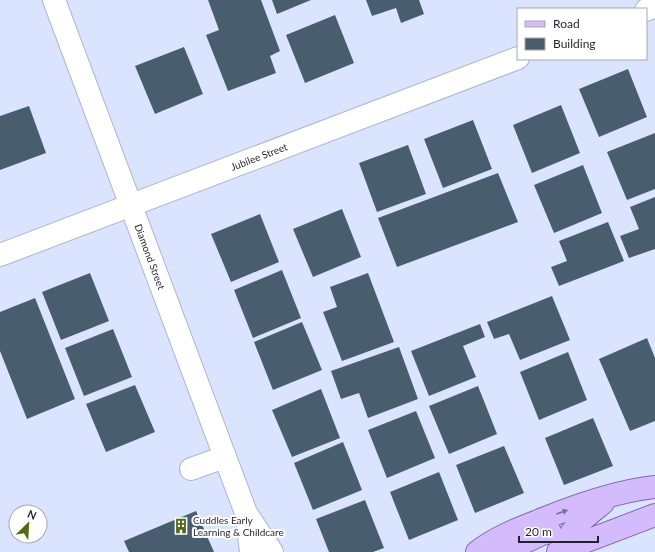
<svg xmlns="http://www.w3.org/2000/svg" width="655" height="552" font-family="Lato,sans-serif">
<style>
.building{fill:#485e6e}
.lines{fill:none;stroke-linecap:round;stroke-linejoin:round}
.minor-casing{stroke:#acb5ce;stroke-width:24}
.major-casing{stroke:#8269b2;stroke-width:24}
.minor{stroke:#fff;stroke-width:22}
.major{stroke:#d4bbfc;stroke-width:22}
.oneway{fill:#7a6f94}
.labels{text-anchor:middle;stroke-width:4;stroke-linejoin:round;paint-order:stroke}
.street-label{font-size:10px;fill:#1f232c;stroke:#fff}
.poi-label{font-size:10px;fill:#1f232c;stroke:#fff;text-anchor:start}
</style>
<rect width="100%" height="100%" fill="#dbe4fe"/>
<path class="building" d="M208 0H261L280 51 270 56 276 73 228 91 206 35 219 30Z
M272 0H311L277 14Z
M366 0H419L424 14 401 23 396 8 372 16Z
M335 15 354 63 305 83 286 35Z
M184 47 203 94 155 114 135 66Z
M628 69 647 117 599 137 579 89Z
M561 105 580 153 532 173 513 125Z
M29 106 46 153 0 170V116Z
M473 120 492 169 443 188 424 139Z
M655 133V189L627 200 607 152Z
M408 145 426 194 377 212 359 163Z
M583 165 602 213 554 233 534 185Z
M498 173 518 222 397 267 378 218Z
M655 197V249L629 258 620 236 639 229 630 207Z
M342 209 361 257 313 277 293 229Z
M260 214 279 262 231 282 211 234Z
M608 222 624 261 559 286 551 267 567 261 559 241Z
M282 270 301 318 253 338 234 290Z
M90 273 109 321 61 340 42 292Z
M368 273 394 342 342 361 323 312 337 307 330 287Z
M552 296 570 340 520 360 509 334 494 339 487 322Z
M35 298 75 399 27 419 0 351V312Z
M302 322 322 370 273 390 254 342Z
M480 324 485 337 463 346 476 377 429 396 411 351Z
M113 329 132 377 84 396 65 348Z
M647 338 655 358V421L630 431 599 359Z
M399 347 418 399 368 418 359 393 341 399 331 371Z
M568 352 587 400 539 420 520 372Z
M135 385 155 432 106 452 86 404Z
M478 386 497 434 449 454 429 406Z
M321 389 340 438 292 457 272 410Z
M416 411 435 458 387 478 368 430Z
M593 418 613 466 564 485 545 438Z
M343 442 362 490 313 510 294 463Z
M504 446 524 493 475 513 456 465Z
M439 472 458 520 409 540 390 492Z
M365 500 384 548 373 552H329L316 519Z
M196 511 214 552H129L124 541Z"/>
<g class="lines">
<defs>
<g id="minor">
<path id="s1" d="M54 0 246 513 272 552"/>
<path d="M646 10 655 6"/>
<path id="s2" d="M0 255 518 58"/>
<path d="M191 469 225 457"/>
<path d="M247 518 251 552"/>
</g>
<path id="major" d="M477 552C499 535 523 527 548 517 583 503 618 491 655 487
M504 552 542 534 550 532
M558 552 655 515
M564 552C566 530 587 516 603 503"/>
</defs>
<use href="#minor" class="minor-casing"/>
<use href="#major" class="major-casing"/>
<use href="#minor" class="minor"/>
<use href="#major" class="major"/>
</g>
<defs><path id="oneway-solid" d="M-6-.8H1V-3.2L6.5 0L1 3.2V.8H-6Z"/></defs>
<use class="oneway" href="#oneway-solid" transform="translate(562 512) rotate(-19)"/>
<defs>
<symbol id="building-bare" viewBox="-9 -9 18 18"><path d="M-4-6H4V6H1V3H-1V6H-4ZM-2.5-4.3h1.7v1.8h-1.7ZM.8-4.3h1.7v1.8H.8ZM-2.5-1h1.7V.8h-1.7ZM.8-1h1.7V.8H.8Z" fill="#556a19" stroke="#fff" stroke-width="2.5" paint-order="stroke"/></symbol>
</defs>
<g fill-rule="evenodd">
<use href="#building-bare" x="170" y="515" width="22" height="22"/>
</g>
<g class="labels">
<g class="street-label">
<text dy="4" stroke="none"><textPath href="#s2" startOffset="277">Jubilee Street</textPath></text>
<text dy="4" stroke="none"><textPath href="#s1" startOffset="274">Diamond Street</textPath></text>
</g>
<g class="poi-label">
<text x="193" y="524">Cuddles Early<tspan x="193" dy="12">Learning &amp; Childcare</tspan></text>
</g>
</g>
<rect x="517" y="8" width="130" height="52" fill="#ffffff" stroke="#a5a7ab"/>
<rect x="525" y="21" width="20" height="6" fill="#d4bbfc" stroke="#a5a7ab"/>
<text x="553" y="28" font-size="12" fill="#1f232c">Road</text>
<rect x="525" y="38" width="20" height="12" fill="#485e6e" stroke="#a5a7ab"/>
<text x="553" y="48" font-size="12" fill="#1f232c">Building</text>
<g transform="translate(28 524) rotate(24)"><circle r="19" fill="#ffffff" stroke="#a5a7ab"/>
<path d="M0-3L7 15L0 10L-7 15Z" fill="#556a19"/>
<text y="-6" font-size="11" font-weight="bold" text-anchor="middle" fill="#1f232c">N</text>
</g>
<path d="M519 536v6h79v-6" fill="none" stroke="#1f232c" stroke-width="2"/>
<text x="525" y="536" font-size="12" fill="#1f232c" stroke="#ffffff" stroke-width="3" paint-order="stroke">20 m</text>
</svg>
